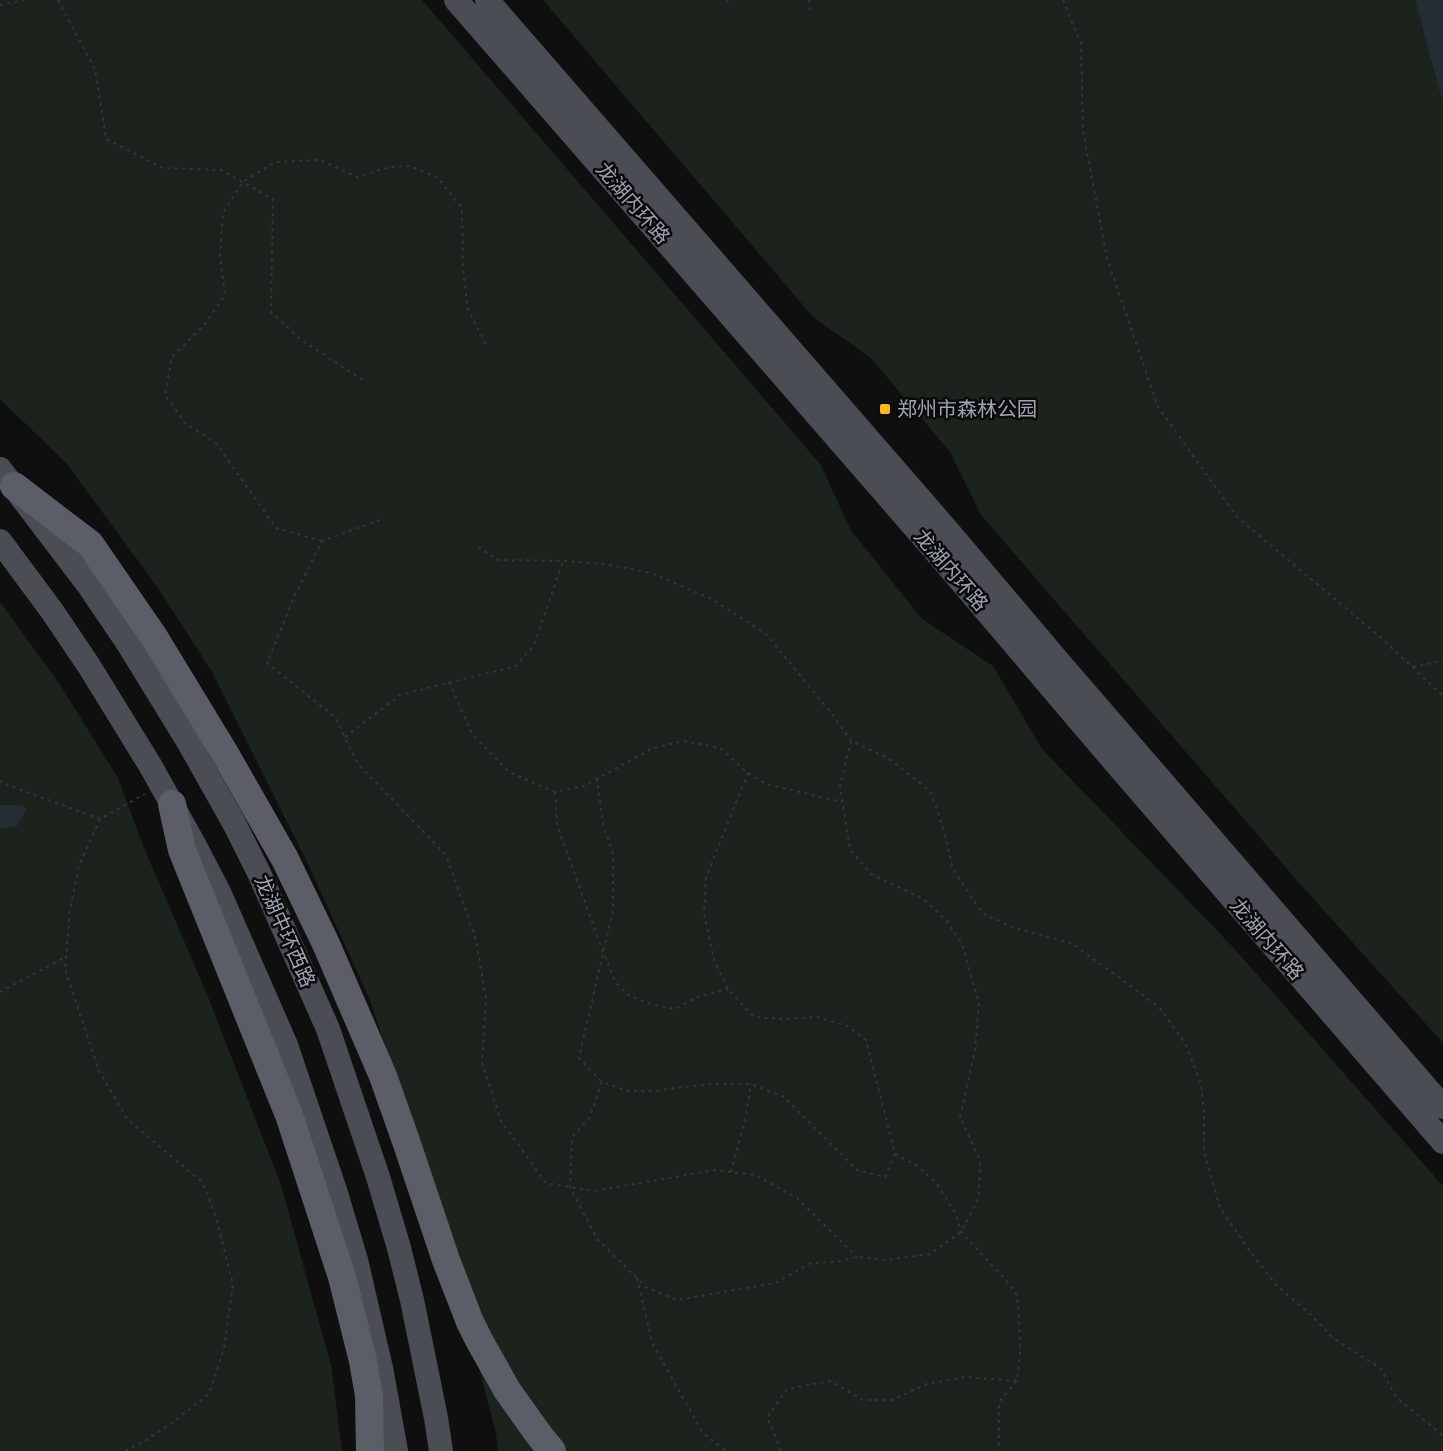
<svg xmlns="http://www.w3.org/2000/svg" width="1443" height="1451" font-family="'Exo 2','Noto Sans SC',sans-serif">
<style>
.green{fill:#1b231c}
.water{fill:#242d34}
.lines{fill:none;stroke-linecap:round;stroke-linejoin:round}
.path{stroke:#35373d;stroke-width:2;stroke-dasharray:3 4.5;stroke-linecap:butt}
.major{stroke:#4b4d55;stroke-width:24}
.highway{stroke:#5b5e67;stroke-width:28}
.poi-dot{fill:#ffb918;stroke:#0a0a0b;stroke-width:2}
.labels{text-anchor:middle;stroke-width:5;stroke-linejoin:round;paint-order:stroke}
.street-label{font-size:20px;fill:#9ea4b3;stroke:#0a0a0b}
.poi-label{font-size:20px;fill:#9ea4b3;stroke:#0a0a0b;text-anchor:start}
</style>
<rect width="100%" height="100%" fill="#0f0f10"/>
<path class="green" d="M0 0H422L821 465 850 529 922 619 993 666 1042 749 1231 945 1443 1186V1451H498L496 1434 434 1192 370 1000 308 864 212 672 158 588 67 464 0 399Z
M543 0H1415L1443 105V1043L1301 885 981 515 950 452 871 358 813 317Z
M0 602 59 683 118 778 144 848 207 994 281 1185 331 1365 342 1451H0Z"/>
<path class="water" d="M1415 0H1443V105Z
M0 805H21L27 809 17 826 0 829Z"/>
<g class="lines">
<path class="path" d="M58 0 95 69 106 139 163 168 221 170 273 199 271 312 300 339 364 381
M727 0 728 4
M809 0 810 15
M1063 0 1081 44 1083 131 1107 258 1158 407 1237 517 1379 636 1443 696
M0 5 24 0
M380 520 322 541 294 597 267 663 335 717 358 764 446 855 476 940 486 998 482 1063 501 1121 546 1183 594 1191 714 1170 755 1175 797 1198 857 1257
M322 541 276 528 216 443 185 423 165 395 172 357 205 324 225 295 220 257 223 213 243 182 275 162 320 160 357 177 390 167 410 166 438 178 462 208 463 270 468 309 487 347
M478 547 498 560 563 561 605 564 651 573 712 599 766 634 832 714 851 741 888 758 930 791 943 827 953 869 982 913 1012 927 1073 944 1159 1007 1185 1043 1201 1083 1204 1113V1151L1220 1208 1252 1254 1277 1286 1309 1313 1333 1338 1380 1368 1396 1397 1441 1434 1443 1438
M1413 667 1443 661
M449 682 472 734 509 772 555 792 584 786 653 748 684 741 720 748 748 773 766 784 842 802
M345 737 400 695 516 666 534 645 563 561
M597 778 603 824 613 854V910L579 1058 602 1082 627 1091H655L683 1087 713 1084H751L784 1097 857 1170 885 1177 895 1154 866 1040 847 1026 817 1017 784 1019 754 1017 728 989 714 960 704 914 706 877 748 773
M0 780 2 783 100 819 145 794
M555 792 557 825 603 952 616 983 630 996 651 1004 675 1009 697 997 728 989
M100 819 79 865 70 909 65 969 99 1071 128 1120 202 1182 215 1214 233 1284 224 1348 209 1394 173 1422 145 1441 124 1451
M0 992 66 957
M602 1082 590 1117 572 1137 570 1187 598 1240 647 1288 677 1300 775 1283 811 1263 836 1262 857 1257 887 1260 930 1254 961 1232 979 1198 980 1160 960 1117 975 1050 979 1003 962 944 947 921 923 899 871 874 850 849 840 786 851 741
M895 1154 916 1165 937 1184 956 1214 961 1232 1004 1278 1017 1295 1019 1316 1020 1354 1017 1381 999 1402V1451
M731 1172 745 1120 751 1084
M637 1278 653 1345 703 1433 726 1451
M780 1451 777 1440 767 1418 787 1389 830 1381 863 1400H892L927 1384 966 1377 1017 1381"/>
<path class="major" d="M456 0 931 546 1107 753 1443 1142
M487 0 948 531 1058 661 1443 1107
M0 469 89 586 127 642 189 743 234 823 259 873 328 1029 378 1177 399 1248 412 1300 436 1418 441 1451
M0 541 52 611 89 666 150 765 194 844 219 892 286 1045 335 1190 356 1260 381 1368 396 1451"/>
<path class="highway" d="M14 486 90 544 154 637 224 752 285 859 326 944 383 1076 407 1144 446 1260 470 1322 479 1340 507 1390 539 1435 552 1451
M172 804 182 850 289 1115 342 1277 363 1361 369 1396 370 1451"/>
</g>
<rect class="poi-dot" x="879" y="403" width="12" height="12" rx="3"/>
<g class="labels">
<g class="street-label">
<text transform="translate(633 203) rotate(49)" y="7">龙湖内环路</text>
<text transform="translate(951 570) rotate(49)" y="7">龙湖内环路</text>
<text transform="translate(285 931) rotate(66)" y="7">龙湖中环西路</text>
<text transform="translate(1267 939) rotate(49)" y="7">龙湖内环路</text>
</g>
<g class="poi-label">
<text x="897" y="416">郑州市森林公园</text>
</g>
</g>
</svg>
